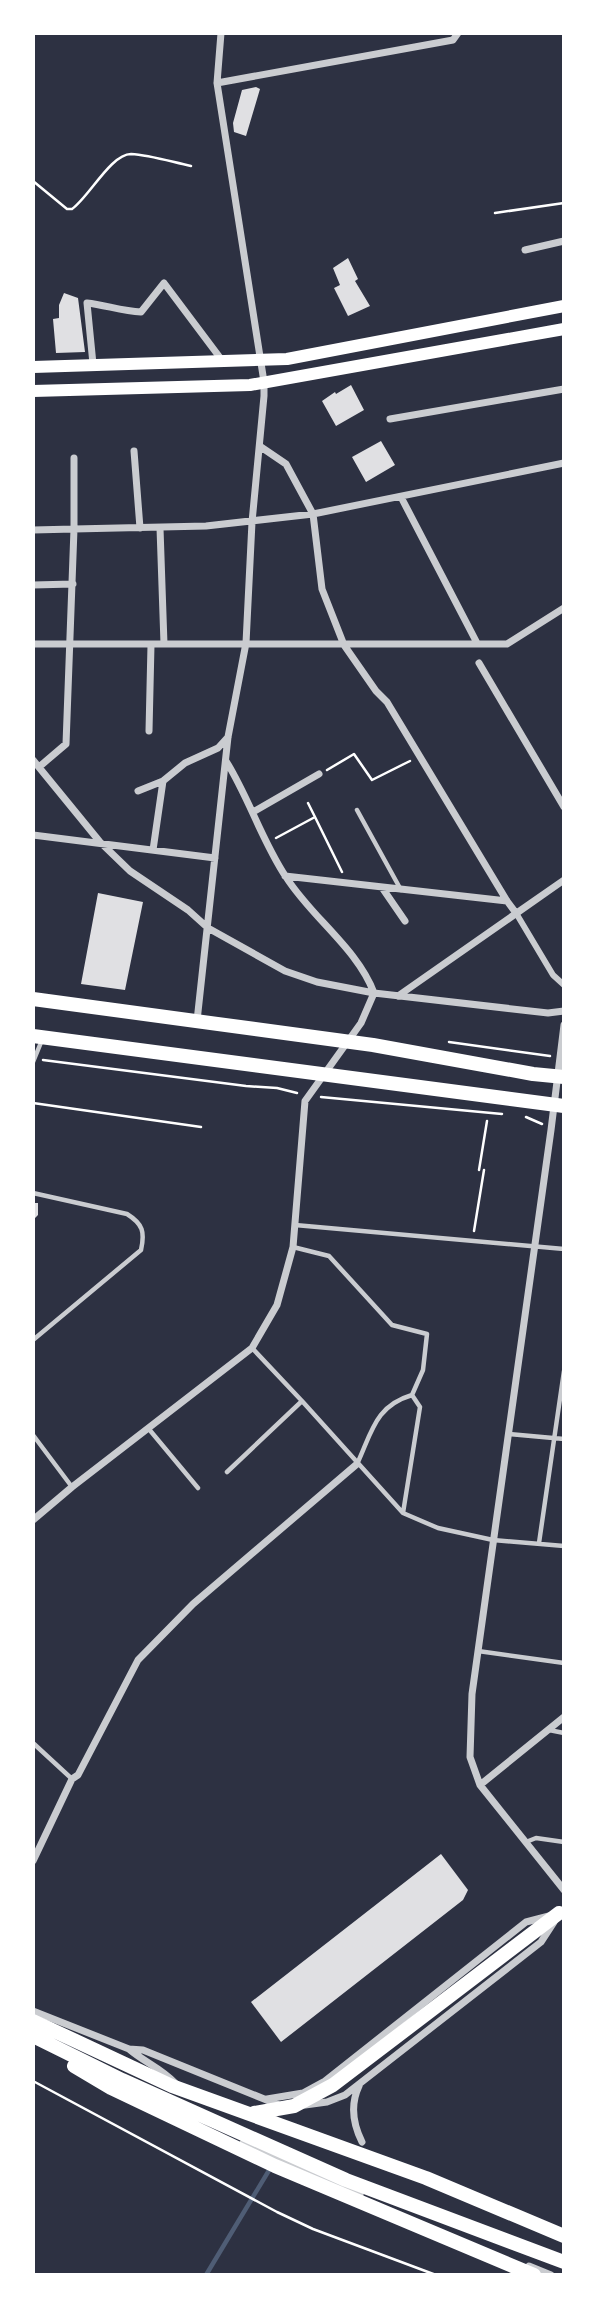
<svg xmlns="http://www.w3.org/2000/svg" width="597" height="2308" font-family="Barlow,sans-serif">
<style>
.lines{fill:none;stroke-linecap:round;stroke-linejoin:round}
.stream{stroke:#4f5d75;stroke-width:4.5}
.building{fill:#e0e0e3}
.path{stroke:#fff;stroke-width:2.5}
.service{stroke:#caccd0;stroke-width:4.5}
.pedestrian{stroke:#caccd0;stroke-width:6}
.minor{stroke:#caccd0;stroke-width:7}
.secondary{stroke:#fff;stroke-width:12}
.primary{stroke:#fff;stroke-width:14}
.trunk{stroke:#fff;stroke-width:14}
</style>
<rect width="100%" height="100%" fill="#2d3142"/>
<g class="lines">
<path class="stream" d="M206 2275 271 2167"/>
</g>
<path class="building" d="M256 87 260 89 246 136 234 132 233 123 242 90Z
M348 258 358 279 355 281 370 306 348 316 334 288 340 285 333 268Z
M64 293 78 298 85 352 56 353 53 319 59 318V305Z
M351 385 364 410 336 426 322 401 335 392 336 394Z
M381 441 395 465 366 482 352 457Z
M98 893 143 902 125 990 81 984Z
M33 1203H38V1215L33 1220Z
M441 1854 468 1890 463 1900 281 2042 251 2002Z"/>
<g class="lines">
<path class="path" d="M33 181 67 209H72C89 197 111 154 131 154 150 155 172 162 191 166
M495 213 564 203
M327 770 354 754 372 780 410 761
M308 803 315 817
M276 838 315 817 342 872
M449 1042 550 1056
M43 1060 246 1086 277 1088 297 1093
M321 1097 502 1114
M33 1103 201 1127
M526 1117 542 1124
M479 1170 487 1121
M474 1231 484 1170
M33 2081 277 2212 313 2229 436 2275"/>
<path class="service" d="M357 810 401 890
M33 1062 42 1040
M33 1193 127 1214C143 1224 145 1232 141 1250L33 1340
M295 1225 564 1249
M293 1247 329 1256 392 1325 427 1334 423 1370 412 1395
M252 1348 302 1401 403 1513 438 1528 493 1540 564 1546
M148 1428 198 1488
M509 1434 564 1439
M33 1435 72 1487
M357 1464C372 1432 375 1406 412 1395
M227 1472 302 1401
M403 1513 420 1407 412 1395
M539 1543 564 1371
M478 1651 564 1663
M549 1730 564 1733
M33 1743 72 1779
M526 1842 536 1838 564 1842"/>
<path class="pedestrian" d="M516 913 553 975 564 985"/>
<path class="minor" d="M217 83 453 40 458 33
M525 250 564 241
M93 364 87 303C105 305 122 311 141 312L164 283 221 359
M390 419 564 389
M261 447 286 464 313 514 322 589 344 645 376 691 387 702 507 901 516 913
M134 451 140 528
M401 497 477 643
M160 528 164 644
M33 530 74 529V458
M33 585 73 584
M33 644H507L564 608
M479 663 564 807
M149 731 151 645
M33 760 100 842 130 871 188 910 208 928 285 971 317 982 374 993 548 1013 564 1011
M39 767 66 744 74 529 206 526 313 514 564 463
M138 791 163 781
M253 812 319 774
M33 835 215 858
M153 850 163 781 185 763 218 748 228 737
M285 876 507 901
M383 889 405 921
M398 996 564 880
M197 1021 228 737 246 643 252 522 264 396V382L217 83 221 33
M564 1025 551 1130 472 1694 470 1757 480 1785 564 1890
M33 1520 72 1487 252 1348 277 1305 293 1247 305 1101 361 1023 374 993C357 948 312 918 286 877 262 841 249 798 226 761
M480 1785 564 1717
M33 1861 72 1779 78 1775 138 1660 193 1604 357 1464
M33 2011 129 2049 143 2050 279 2105
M129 2049C144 2062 161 2068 175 2083
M359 2086C350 2105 353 2124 362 2142
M267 2099 303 2093 325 2081 526 1922 549 1916
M305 2105 327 2102 345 2095 541 1942 554 1922
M243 2143 360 2195
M529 2266 551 2275"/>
<path class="secondary" d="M33 367 287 359 564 306
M33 391 250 385 564 329"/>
<path class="primary" d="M33 999 373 1045 533 1074 564 1077
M33 1036 564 1106"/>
<path class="trunk" d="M33 2021 172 2086 426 2178 564 2236
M33 2036 122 2080 346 2180 564 2262
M74 2066 111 2088 275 2166 534 2275
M254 2113 294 2106 333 2085 559 1913"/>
</g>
<rect width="597" height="2308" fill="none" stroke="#ffffff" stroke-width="70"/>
</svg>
